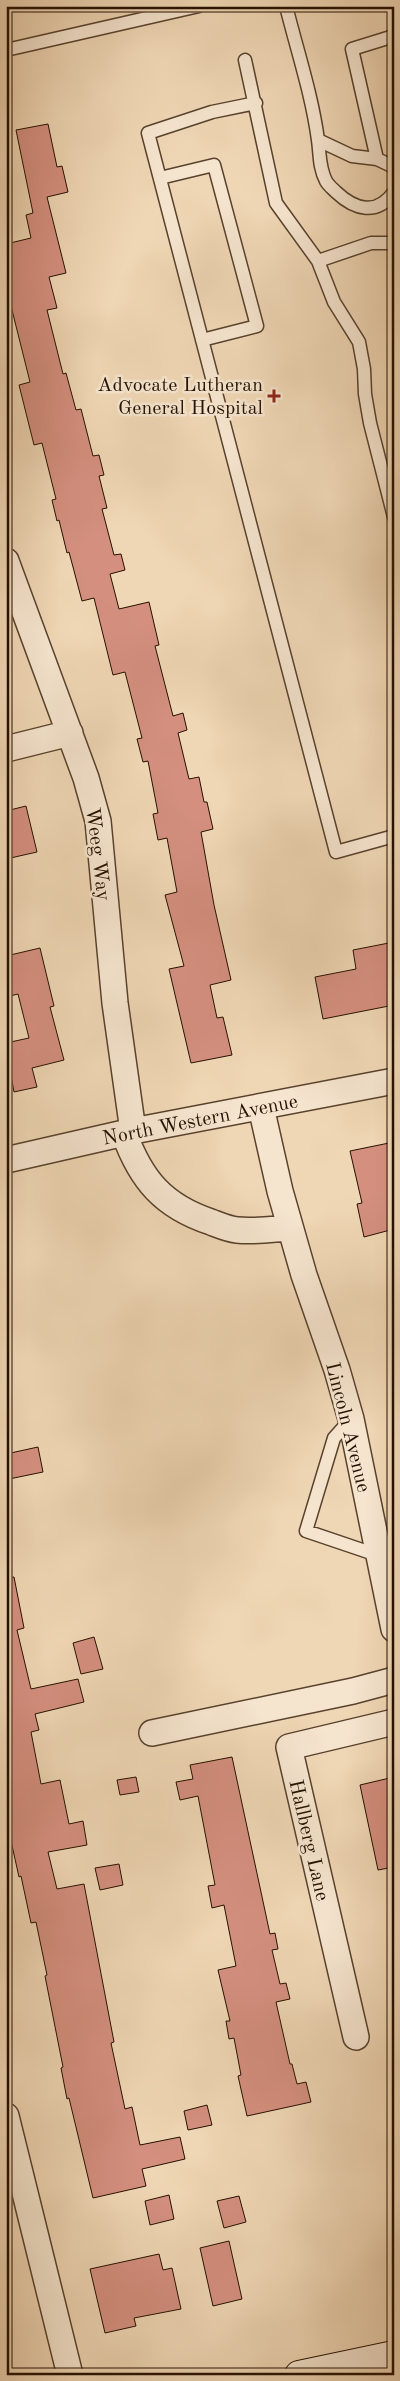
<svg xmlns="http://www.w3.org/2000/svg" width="400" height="2381" font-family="'Old Standard TT',serif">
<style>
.building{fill:#d48f7f;stroke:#251000}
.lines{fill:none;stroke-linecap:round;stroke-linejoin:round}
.lane-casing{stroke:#58422d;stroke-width:15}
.street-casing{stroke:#58422d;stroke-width:28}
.secondary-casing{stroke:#251000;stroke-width:30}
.lane{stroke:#f5e4ce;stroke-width:12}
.street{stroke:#f5e4ce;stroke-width:25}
.secondary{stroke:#f5e4ce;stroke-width:28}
.poi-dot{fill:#8f2418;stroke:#f5e4ce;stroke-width:2}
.labels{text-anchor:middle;stroke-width:5;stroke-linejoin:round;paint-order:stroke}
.poi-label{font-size:20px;fill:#251000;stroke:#f5e4ce;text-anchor:end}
.street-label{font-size:20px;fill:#251000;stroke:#f5e4ce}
</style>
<rect width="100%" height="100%" fill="#efd6b4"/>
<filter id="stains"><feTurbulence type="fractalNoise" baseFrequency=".004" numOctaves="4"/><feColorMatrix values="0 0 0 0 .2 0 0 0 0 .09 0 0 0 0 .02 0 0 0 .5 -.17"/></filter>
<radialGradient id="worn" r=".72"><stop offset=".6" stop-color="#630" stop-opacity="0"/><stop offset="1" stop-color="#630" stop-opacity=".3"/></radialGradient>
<path class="building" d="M48 124 57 167 62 166 68 192 47 197 66 273 49 277 57 308 47 310 63 374 66 373 76 410 81 409 93 456 99 455 104 475 99 476 107 508 102 509 114 555 121 554 125 570 110 574 119 609 149 602 159 645 155 646 173 716 183 713 187 730 178 733 189 779 199 777 204 802H207L213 829 201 832 214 905 231 980 210 985 217 1018 223 1017 232 1055 191 1063 169 969 184 966 165 895 177 892 167 838 158 840 153 814 158 813 148 761 143 762 137 739 142 738 125 672 113 675 94 598 82 601 69 552 67 553 59 520 57 521 52 500 56 499 42 443 34 445 19 385 30 382 6 286V244L31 238 26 215 33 213 16 130Z
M26 806 37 852 6 859V811Z
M394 942V1005L323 1019 315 977 356 969 353 950Z
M40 948 54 1006 50 1007 64 1060 32 1068 37 1087 14 1092 11 1076 6 1077V1043L29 1038 18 994 6 997V956Z
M389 1143 391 1151 394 1150V1229L364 1237 357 1204 362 1203 350 1151Z
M38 1447 43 1472 9 1479 6 1454Z
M14 1577 24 1628 17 1630 31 1689 78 1679 84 1702 35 1714 39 1730 31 1732 41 1784 60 1780 69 1824 83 1821 87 1845 48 1852 57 1889 84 1884 114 2042 111 2043 125 2109 132 2107 140 2145 180 2137 185 2159 142 2169 146 2186 93 2198 69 2098 67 2099 61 2068 63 2067 45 1976 47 1975 36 1922 31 1923 21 1876 19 1877 9 1832H6V1578Z
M94 1637 103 1669 81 1674 73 1643Z
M232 1757 270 1934 275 1933 278 1949 272 1950 280 1984 286 1983 290 1999 276 2002 290 2064H292L297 2084 306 2082 311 2102 247 2116 238 2076 241 2075 234 2038 229 2039 226 2021H230L218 1970 236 1966 224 1905 212 1908 208 1886 215 1885 198 1796 180 1800 176 1782 193 1779 190 1765Z
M136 1777 139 1792 120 1795 117 1780Z
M394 1777V1867L378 1870 360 1785Z
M119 1864 123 1885 100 1890 95 1868Z
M207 2105 212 2125 188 2130 184 2111Z
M169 2195 174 2219 150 2225 145 2201Z
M239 2196 246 2222 224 2228 217 2201Z
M229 2241 242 2299 213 2306 200 2248Z
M159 2254 163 2270 172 2268 181 2309 134 2318 136 2326 105 2333 90 2269Z"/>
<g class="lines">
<defs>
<path id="lane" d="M286 6C297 50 312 95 318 140 320 154 319 168 326 181 328 185 333 189 336 192 355 210 377 216 394 192
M6 50 199 6
M245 60 276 203 318 261
M256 103 212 112 148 133 336 852 394 836
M318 140 352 156 377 159 394 167
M377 159 352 49 394 36
M160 178 214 165 257 326 202 340
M394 243H371L318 261 334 302 359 342 364 369 365 394 370 423 394 517
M351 1419 334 1438 306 1531 377 1555"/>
<path id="street" d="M6 561 86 778 98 821 115 1003 133 1131
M6 749 70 733
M261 1107 280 1191 304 1275 337 1370 351 1419 394 1629
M124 1133C141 1180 163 1206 211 1222 219 1225 228 1229 237 1230 254 1232 273 1229 290 1228
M6 1160 133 1131 394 1081
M152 1733 353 1691 394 1680
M356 2037 289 1747 394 1722
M6 2116 70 2375"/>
<path id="secondary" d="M299 2375 394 2355"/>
</defs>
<use href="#lane" class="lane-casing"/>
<use href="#street" class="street-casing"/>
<use href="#secondary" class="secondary-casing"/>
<use href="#lane" class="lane"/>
<use href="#street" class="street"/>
<use href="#secondary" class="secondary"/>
</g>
<path class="poi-dot" d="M271.5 388.5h5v5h5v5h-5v5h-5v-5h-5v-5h5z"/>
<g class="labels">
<g class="poi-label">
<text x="263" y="391">Advocate Lutheran<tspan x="263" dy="23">General Hospital</tspan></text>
</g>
<g class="street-label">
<text transform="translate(99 854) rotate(83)" y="7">Weeg Way</text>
<text transform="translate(200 1119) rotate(-11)" y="7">North Western Avenue</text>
<text transform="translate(349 1427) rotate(76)" y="7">Lincoln Avenue</text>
<text transform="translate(310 1840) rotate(77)" y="7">Hallberg Lane</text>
</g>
</g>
<rect width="400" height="2381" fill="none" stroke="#efd6b4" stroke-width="25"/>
<rect x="8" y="8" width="385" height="2366" fill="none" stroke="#251000" stroke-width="2.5"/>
<rect x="12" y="12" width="375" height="2356" fill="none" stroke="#251000"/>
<rect width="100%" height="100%" filter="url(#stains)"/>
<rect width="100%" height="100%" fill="url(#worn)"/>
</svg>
